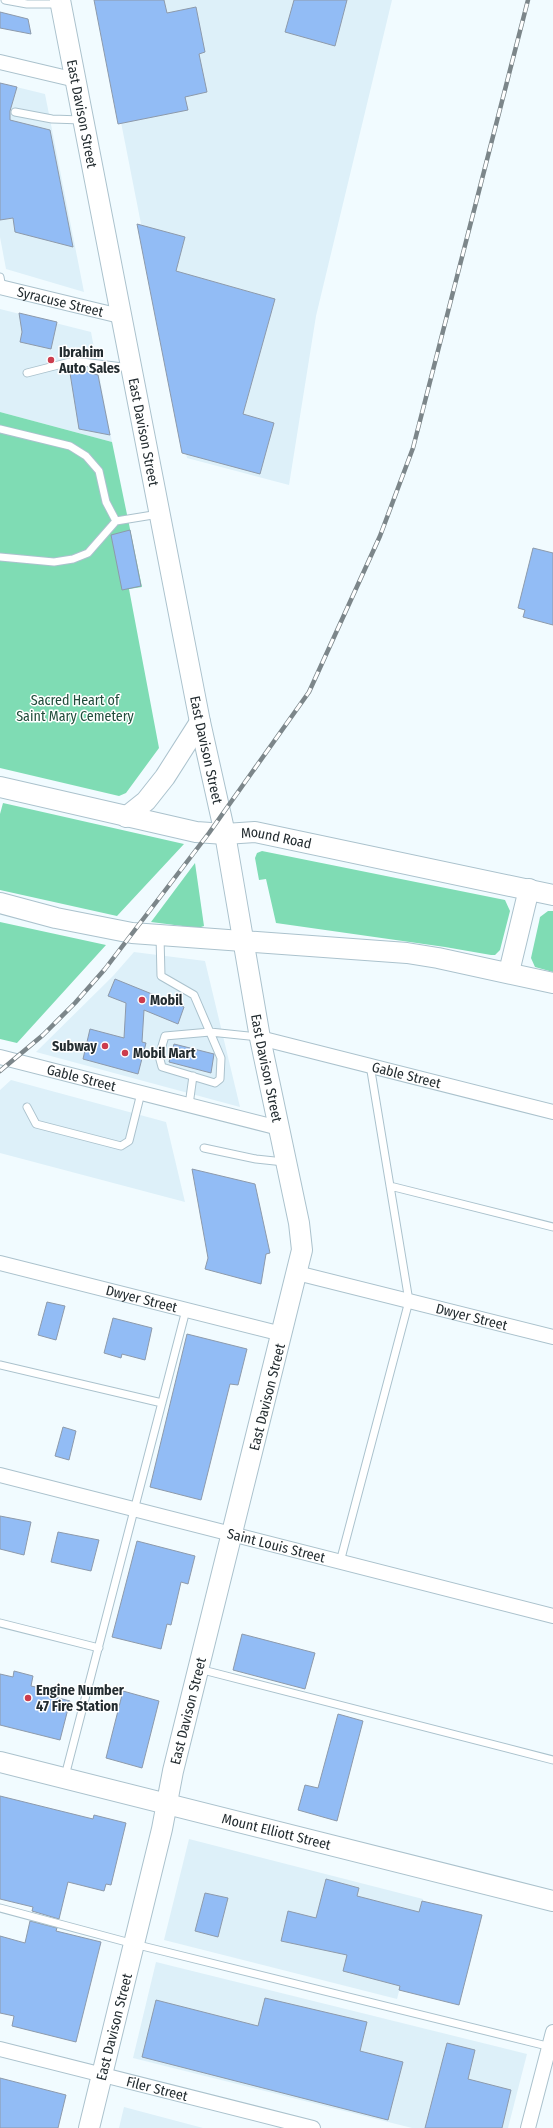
<svg xmlns="http://www.w3.org/2000/svg" width="553" height="2128" font-family="'Fira Sans Condensed',sans-serif">
<style>
.built{fill:#ddf0f9}
.green{fill:#7fdcb4}
.building{fill:#92bcf5;stroke:#8d9aab}
.lines{fill:none;stroke-linecap:round;stroke-linejoin:round}
.lane-casing{stroke:#abc2cd;stroke-width:9}
.street-casing{stroke:#abc2cd;stroke-width:16}
.secondary-casing{stroke:#abc2cd;stroke-width:22}
.lane{stroke:#fff;stroke-width:7}
.street{stroke:#fff;stroke-width:14}
.secondary{stroke:#fff;stroke-width:20}
.rail-casing{stroke:#7c868a;stroke-width:4.5}
.rail{stroke:#fff;stroke-width:3;stroke-dasharray:9;stroke-linecap:butt}
.poi-dot{fill:#cc3c4d;stroke:#fff;stroke-width:1.5}
.labels{text-anchor:middle;stroke-width:3;stroke-linejoin:round;paint-order:stroke}
.street-label{font-size:14px;fill:#232c30;stroke:#fff}
.poi-label{font-size:14px;font-weight:bold;fill:#232c30;stroke:#fff;text-anchor:start}
.park-label{font-size:14px;fill:#1f4c3a;stroke:#fff}
</style>
<rect width="100%" height="100%" fill="#f1fbff"/>
<path class="built" d="M97 0H392L316 316 289 485 187 458Z
M0 83 45 94 84 292 6 269 0 237Z
M0 309 91 332 112 442 0 412Z
M134 952 205 961 240 1107 36 1052 113 976Z
M11 1080 166 1122 185 1202 0 1153V1090Z
M189 1839 423 1899 397 1999 164 1940Z
M156 1962 527 2054 508 2128H412L133 2058Z
M124 2107 203 2128H119Z"/>
<path class="green" d="M0 412 112 442 142 587 129 589 159 748 126 793 119 796 0 768Z
M3 803 184 844 117 916 0 890V814Z
M262 851 505 900 510 911 500 950 495 955H491L445 947 276 923 266 879 259 880 255 858 257 853Z
M195 863 204 926 198 928 151 922Z
M548 911H553V972L535 967 531 958 539 922 540 917Z
M0 922 106 945 17 1043 0 1039Z"/>
<path class="building" d="M94 0H164L167 13 196 7 205 52 199 54 207 92 185 97 188 110 118 124Z
M294 0H347L335 46 285 32Z
M0 12 28 19 31 34 0 28Z
M0 83 17 87 10 111V120L50 130 73 247 15 232 13 218 0 220Z
M137 224 185 237 176 271 275 299 243 414 274 423 260 474 182 453Z
M19 313 57 322 51 349 20 342 22 332Z
M69 367 98 375 110 435 79 429Z
M130 530 141 586 122 590 111 535Z
M533 548 553 553V625L523 617 525 610 518 608Z
M115 979 184 1007 178 1024 144 1010 142 1042 146 1043 138 1074 83 1059 90 1029 124 1038 126 1003 108 996Z
M174 1044 214 1054 211 1073 169 1062Z
M192 1169 255 1184 270 1253 266 1254 261 1284 205 1269 208 1258Z
M47 1302 65 1306 56 1340 38 1335Z
M113 1318 152 1328 145 1360 122 1354 121 1358 104 1353Z
M187 1334 247 1349 238 1385 230 1384 201 1500 150 1487Z
M63 1427 76 1431 69 1460 55 1456Z
M0 1516 31 1522 24 1555 0 1549Z
M58 1532 99 1540 91 1571 51 1562Z
M137 1541 195 1556 188 1584 181 1582 171 1625 167 1624 161 1649 112 1637Z
M242 1634 315 1653 305 1689 233 1670Z
M14 1671 33 1676 31 1686 40 1688 39 1693 70 1701 60 1740 0 1725V1674L13 1677Z
M123 1691 159 1701 142 1768 106 1758Z
M338 1714 363 1721 337 1821 298 1810 305 1785 318 1788Z
M0 1796 93 1819 94 1815 126 1823 111 1885 106 1884 104 1891 68 1882 59 1919 32 1911 33 1907 0 1899Z
M326 1879 359 1888 357 1896 419 1912 422 1901 482 1915 459 2005 399 1990 400 1986 343 1971 347 1955 281 1941 288 1911 316 1918Z
M205 1893 228 1898 218 1937 195 1931Z
M30 1921 57 1928 56 1931 101 1942 76 2042 12 2026 14 2016 0 2013V1936L25 1943Z
M265 1998 367 2022 360 2051 403 2062 388 2120 142 2057 156 2000 258 2026Z
M447 2043 475 2050 468 2079 511 2090 502 2128H425Z
M0 2078 66 2095 58 2128H0Z"/>
<g class="lines">
<defs>
<path id="lane" d="M5 0 27 4H60
M15 112 52 119 82 120
M0 277 2 288
M27 373 74 361 131 368
M0 429 70 446 86 456 99 471 106 502 116 521
M0 557 54 562 73 559 88 553 116 521 159 514
M160 936 161 976 194 995 221 1058 220 1079 215 1083 162 1067 159 1056 165 1036 210 1032 258 1037
M189 1105 193 1076
M27 1107 36 1124 121 1146 129 1141 141 1093
M204 1148 256 1159 284 1162
M390 1186 553 1227
M0 1365 162 1403
M340 1562 409 1301 370 1065
M0 1623 99 1648
M199 1669 553 1760
M65 1776 186 1310
M0 1908 134 1944 551 2047"/>
<g id="street">
<path d="M0 62 76 80"/>
<path id="s1" d="M0 287 120 316"/>
<path id="s2" d="M260 1038 553 1112"/>
<path id="s3" d="M0 1057 279 1128"/>
<path id="s4" d="M0 1263 282 1334"/>
<path id="s5" d="M297 1273 553 1337"/>
<path id="s6" d="M0 1475 553 1616"/>
<path id="s7" d="M0 2049 313 2128"/>
<path d="M528 2128 553 2032"/>
</g>
<g id="secondary">
<path id="s8" d="M60 0 200 722 225 834 260 1038 299 1223 302 1250 173 1771 162 1829 89 2128"/>
<path id="s9" d="M0 787 196 832 225 834 255 832 553 895"/>
<path d="M126 817 146 801 165 777 200 722"/>
<path d="M0 903 56 918 132 933 407 953 438 958 553 983"/>
<path d="M509 972 529 889"/>
<path id="s10" d="M0 1762 553 1901"/>
</g>
</defs>
<use href="#lane" class="lane-casing"/>
<use href="#street" class="street-casing"/>
<use href="#secondary" class="secondary-casing"/>
<use href="#lane" class="lane"/>
<use href="#street" class="street"/>
<use href="#secondary" class="secondary"/>
<defs>
<path id="rail" d="M0 1071 43 1035 75 1003 105 969 209 833 309 692 380 536 413 448 528 0"/>
</defs>
<use href="#rail" class="rail-casing"/>
<use href="#rail" class="rail"/>
</g>
<g class="poi-dot">
<circle cx="51" cy="360" r="4"/>
<circle cx="142" cy="1000" r="4"/>
<circle cx="105" cy="1046" r="4"/>
<circle cx="125" cy="1053" r="4"/>
<circle cx="28" cy="1698" r="4"/>
</g>
<g class="labels">
<g class="street-label">
<text dy="5" stroke="none"><textPath href="#s8" startOffset="116">East Davison Street</textPath></text>
<text dy="5" stroke="none"><textPath href="#s1" startOffset="62">Syracuse Street</textPath></text>
<text dy="5" stroke="none"><textPath href="#s8" startOffset="440">East Davison Street</textPath></text>
<text dy="5" stroke="none"><textPath href="#s8" startOffset="764">East Davison Street</textPath></text>
<text dy="5" stroke="none"><textPath href="#s9" startOffset="282">Mound Road</textPath></text>
<text dy="5" stroke="none"><textPath href="#s8" startOffset="1088">East Davison Street</textPath></text>
<text dy="5" stroke="none"><textPath href="#s2" startOffset="151">Gable Street</textPath></text>
<text dy="5" stroke="none"><textPath href="#s3" startOffset="84">Gable Street</textPath></text>
<text dy="5" stroke="none"><textPath href="#s4" startOffset="146">Dwyer Street</textPath></text>
<text dy="5" stroke="none"><textPath href="#s5" startOffset="180">Dwyer Street</textPath></text>
<text transform="translate(267 1397) rotate(-76)" y="5">East Davison Street</text>
<text dy="5" stroke="none"><textPath href="#s6" startOffset="285">Saint Louis Street</textPath></text>
<text transform="translate(188 1711) rotate(-76)" y="5">East Davison Street</text>
<text dy="5" stroke="none"><textPath href="#s10" startOffset="285">Mount Elliott Street</textPath></text>
<text transform="translate(114 2027) rotate(-76)" y="5">East Davison Street</text>
<text dy="5" stroke="none"><textPath href="#s7" startOffset="162">Filer Street</textPath></text>
</g>
<g class="poi-label">
<text x="59" y="357">Ibrahim<tspan x="59" dy="16">Auto Sales</tspan></text>
<text x="150" y="1005">Mobil</text>
<text x="97" y="1051" text-anchor="end">Subway</text>
<text x="133" y="1058">Mobil Mart</text>
<text x="36" y="1695">Engine Number<tspan x="36" dy="16">47 Fire Station</tspan></text>
</g>
<g class="park-label">
<text x="75" y="705">Sacred Heart of<tspan x="75" dy="16">Saint Mary Cemetery</tspan></text>
</g>
</g>
</svg>
